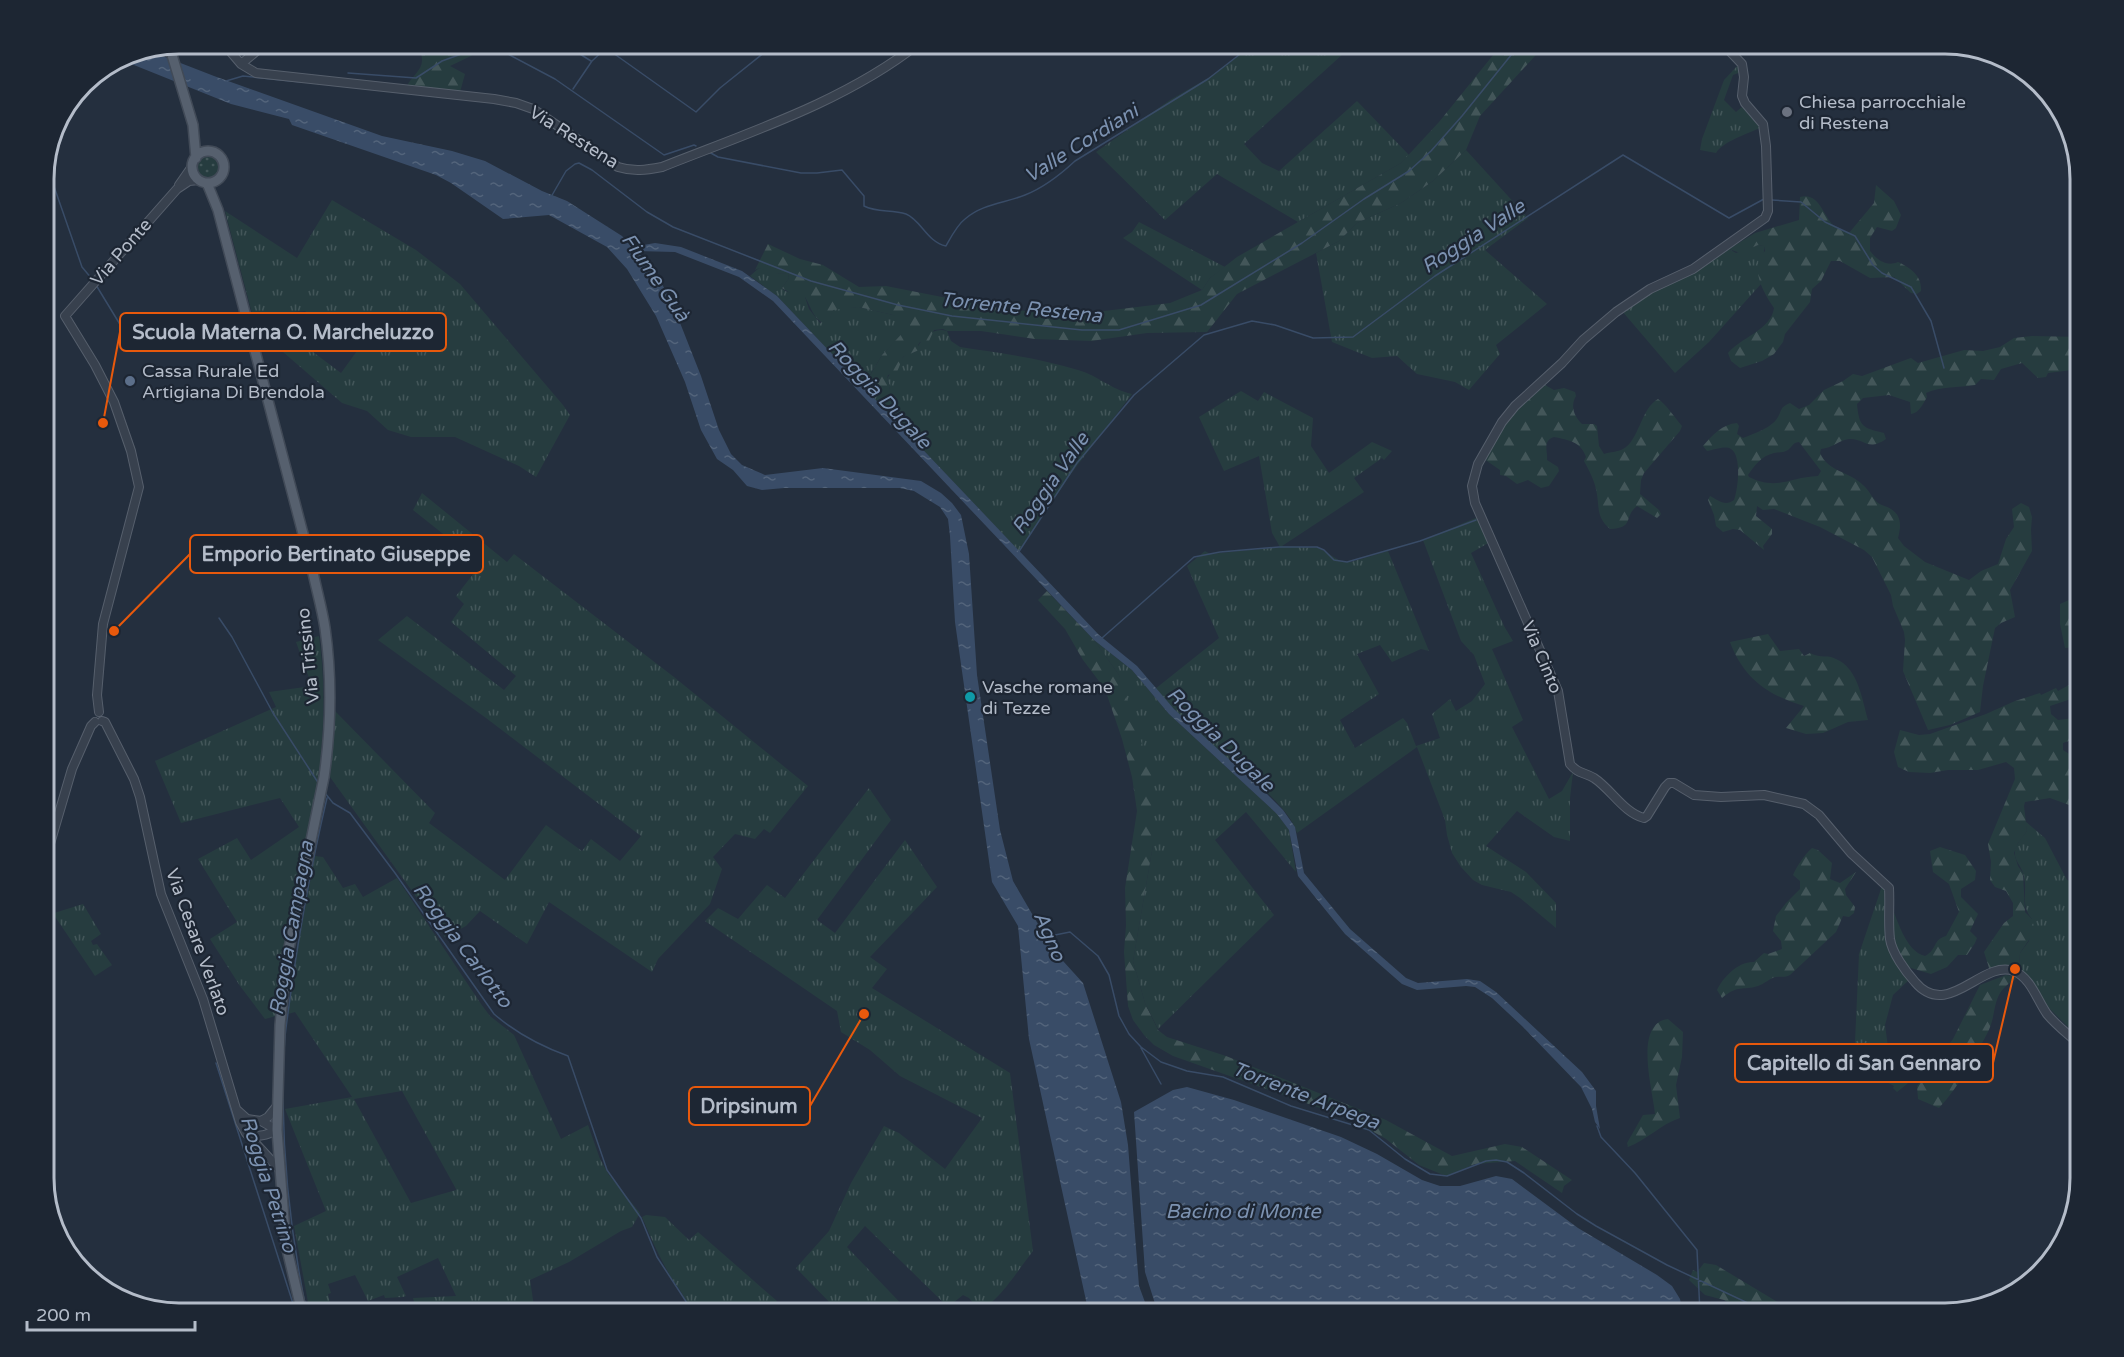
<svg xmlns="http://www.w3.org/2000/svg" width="2124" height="1357" font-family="'Varela Round',sans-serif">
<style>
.grass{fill:url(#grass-tufts);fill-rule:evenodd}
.forest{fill:url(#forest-firs);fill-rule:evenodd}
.garden{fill:url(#garden-dots)}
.water{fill:url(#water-ripples)}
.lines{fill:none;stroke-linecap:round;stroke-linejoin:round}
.stream{stroke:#394c67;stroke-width:1.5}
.minor-casing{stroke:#565f6c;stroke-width:10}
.major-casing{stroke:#414a57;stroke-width:12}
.minor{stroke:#38414e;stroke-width:8}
.major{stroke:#56606e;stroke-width:9}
.worship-dot{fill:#6b7280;stroke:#1d2633;stroke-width:2}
.service-dot{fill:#5c6f8a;stroke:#1d2633;stroke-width:2}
.culture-dot{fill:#0f9aa8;stroke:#1d2633;stroke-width:2}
.labels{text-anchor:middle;stroke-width:4.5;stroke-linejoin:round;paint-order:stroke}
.poi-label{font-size:18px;fill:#b4bcc9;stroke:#1d2633;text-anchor:start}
.street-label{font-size:18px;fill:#b4bcc9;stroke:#1d2633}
.water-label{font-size:20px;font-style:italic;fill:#7c92b1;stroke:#1d2633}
.rim{fill:none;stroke:#b4bcc9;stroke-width:3}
.leader{fill:none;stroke:#e8590c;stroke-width:2}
.callout-dot{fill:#e8590c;stroke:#1d2633;stroke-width:2}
.callout{fill:#1d2633;stroke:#e8590c;stroke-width:2}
.callout-label{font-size:20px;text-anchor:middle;font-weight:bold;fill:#b4bcc9}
</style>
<defs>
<pattern id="grass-tufts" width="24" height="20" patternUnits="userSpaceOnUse" patternTransform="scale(1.5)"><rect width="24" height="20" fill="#263c3f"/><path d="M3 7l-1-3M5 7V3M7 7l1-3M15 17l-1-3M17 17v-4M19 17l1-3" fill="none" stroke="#435659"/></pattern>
<pattern id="forest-firs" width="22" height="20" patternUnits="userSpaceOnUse" patternTransform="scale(1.5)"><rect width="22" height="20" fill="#263c3f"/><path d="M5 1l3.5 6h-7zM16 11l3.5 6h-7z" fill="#435659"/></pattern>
<pattern id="garden-dots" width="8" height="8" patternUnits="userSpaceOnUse" patternTransform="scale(1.5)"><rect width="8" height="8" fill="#263c3f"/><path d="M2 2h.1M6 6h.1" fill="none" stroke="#435659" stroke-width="1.8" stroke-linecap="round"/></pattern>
<pattern id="water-ripples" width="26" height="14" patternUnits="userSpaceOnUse" patternTransform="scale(1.5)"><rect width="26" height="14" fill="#394c67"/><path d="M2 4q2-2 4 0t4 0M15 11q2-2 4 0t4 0" fill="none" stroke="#53647b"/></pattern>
</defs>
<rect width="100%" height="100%" fill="#242f3e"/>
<path class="grass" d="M1253 44H1354L1244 144 1262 163 1279 171 1357 101 1409 155 1401 163 1298 222 1217 174 1165 220 1096 152 1170 100 1215 74Z
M1400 44H1424L1411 55Z
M1739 64 1741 72 1733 75 1724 100 1736 112 1743 106 1759 124 1760 128C1749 133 1722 142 1716 153L1700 150 1702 139 1724 80Z
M1466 150 1528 218 1485 250 1547 304 1496 345 1500 354 1469 390 1455 382 1417 374 1397 356 1372 358 1332 342 1316 253 1339 241 1357 223 1401 203 1433 181Z
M332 200 416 250 460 284 563 405 570 415 536 477 519 466 455 437H411L388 430 367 411 342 403 268 339 281 328 341 373 357 351 305 311 293 312 259 340 225 211 297 258Z
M1139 222 1225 267 1210 278 1202 290 1123 238 1132 232Z
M1758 245 1764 246C1765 261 1756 268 1761 284L1709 342 1675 373 1622 311 1663 286 1694 273 1729 249 1736 253Z
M759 268 775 273 788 274 789 278 782 288 785 291 805 297 809 309 820 323 830 318 833 309 859 307 893 315 909 321 911 325 882 355 870 375 879 384 889 390 890 386 887 379C888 376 903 356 906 355 908 353 913 353 915 352 920 340 933 326 947 331L951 341 960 347C999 353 1040 358 1078 370 1099 376 1110 389 1132 394L1070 475 1019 551 777 296 750 276Z
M1241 391 1258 401 1264 392 1313 418 1311 446 1329 473 1372 442 1392 451 1384 460 1382 458 1354 478 1364 492 1282 546 1319 548 1342 562H1351L1388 551 1429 651 1421 649 1392 662 1380 645 1357 654 1379 694 1340 720 1355 748 1403 718 1407 723 1416 746 1440 738 1432 714 1450 699 1456 711 1472 701 1485 684 1474 655 1461 641 1423 540 1478 517 1490 542 1471 553 1504 626 1513 641 1492 649 1523 720 1512 727 1549 799 1562 791 1573 772 1570 798V841L1554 837 1517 811 1486 846 1526 872 1556 903V928L1520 898 1511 892 1482 885 1473 880 1461 867 1452 853 1447 835 1445 820 1417 747 1297 833C1289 803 1228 760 1204 738 1187 722 1171 706 1155 689L1219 638 1187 566 1205 551 1210 554 1280 547 1272 533 1259 456 1224 471 1199 417Z
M422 493 507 562 514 554 674 677 808 786 770 833 764 829 755 839 735 834 713 857 722 869 710 904 658 959 652 972 549 902 527 944 480 911 466 926 445 937 330 777 335 711 435 813 429 823 505 880 546 825 582 851 591 839 620 861 641 836 486 718 378 640 407 616 504 690 516 676 451 622 464 604 456 596 481 564 413 510Z
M319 636C337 761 296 893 276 1016L265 1019 240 986 210 939 237 922 198 859 237 838 251 860 299 827 280 798 181 823 155 761 276 707 269 692 312 686 296 642Z
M1094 640 1132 670 1169 714 1277 814 1289 830 1296 872 1246 812 1215 840 1274 915 1158 1029 1145 1003 1133 961 1153 845 1119 675Z
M869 788 891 820 817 920 835 933 905 840 937 887 870 957 887 969 872 988 1010 1073 1033 1251C1020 1267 998 1304 979 1310L969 1298 963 1295 948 1307 865 1226 847 1247 910 1313H840L796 1268 829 1231 851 1183 884 1126 899 1133 945 1169 982 1118 900 1076 870 1050 841 1032 837 1011 705 921 718 908 738 919 767 885 785 898Z
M2025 821 2045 838 2067 880 2080 884V1039L2049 1008 2032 981 2019 969 2020 953 2029 941 2032 919C2019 904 2029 890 2023 873 2021 866 2014 860 2015 852 2016 843 2022 838 2027 831Z
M315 856 323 857 343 888 355 884 363 897 397 878 481 1004 490 1016 514 1035 561 1139 588 1125 600 1159 609 1175 640 1213 632 1227 621 1231 569 1262 530 1280 535 1313H417L413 1298 456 1296 438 1258 397 1277 406 1296 403 1297 385 1298 384 1295 368 1301 355 1275 328 1284 331 1293 328 1294 332 1311 325 1313H310L294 1226 326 1211 285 1109 352 1097 295 1012 288 1014 295 962ZM402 1091 456 1189V1190L411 1203 354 1099Z
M1883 883 1889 890 1890 941 1910 979 1893 995 1885 1025 1888 1047 1901 1043 1908 1059 1925 1063 1907 1084 1897 1092 1893 1088 1894 1086 1854 1064 1859 954Z
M83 904 101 934 91 941 93 945 97 944 112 965 95 976 56 918 51 914Z
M646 1215 665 1217 689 1240 698 1232 777 1301 765 1313H688C689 1297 675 1286 668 1272 658 1254 650 1236 642 1217Z"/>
<path class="forest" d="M419 44H485L471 56 450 66 465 74 460 92 407 86C411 77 423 70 422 59 422 54 419 49 419 44Z
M1502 44H1546L1480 116 1466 150 1433 181 1401 203 1357 223 1339 241 1237 294 1207 332 1147 333 1091 341 1035 339 981 331H947L943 329 934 330 929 341 920 342 918 345 919 350 903 357 897 372 888 375 887 379 890 386 889 390 881 392 879 384 871 383 868 379 882 355 910 325 909 321H904L893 315 859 307 833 310 829 322 825 324C813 319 811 307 805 297H797L782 288 789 278 788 274 771 273 759 268 755 270 768 244 800 259 823 265 859 287 886 286 993 307 1026 311 1096 312 1170 303 1202 290 1210 278 1237 257 1401 163 1439 122Z
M1876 185 1894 201 1901 215 1896 228 1892 231 1877 227 1870 238V251C1877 260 1887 267 1898 262 1911 268 1922 276 1921 291L1917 294 1911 293 1894 277 1870 278 1840 261H1831L1821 281 1812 289 1810 302 1785 334 1783 342 1774 354 1762 361 1740 368 1731 361 1728 353C1740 338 1771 330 1774 308 1764 294 1748 266 1765 251L1764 246 1758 245 1740 253 1729 249 1755 233 1799 220 1800 197C1820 192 1823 217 1835 227 1839 229 1845 231 1849 233L1874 203Z
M2032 336 2080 337V369L2048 373 2046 377 2038 378 2022 363 2001 369 1994 380 1981 379 1975 385C1958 388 1941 386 1926 393L1927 397C1923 404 1919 413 1911 414L1910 402 1889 395 1863 398 1857 404C1859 427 1863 428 1884 433L1886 439C1867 452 1865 438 1849 439 1840 440 1832 448 1821 449L1820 453C1828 472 1849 471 1863 485 1869 490 1872 498 1878 503 1882 506 1887 506 1891 509 1902 516 1901 526 1898 538L1904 546 1925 562 1969 580 1981 571 1998 564 2006 539 2014 527 2012 509 2021 503 2029 507 2032 517 2031 530 2032 551 2010 590 2015 617 2001 623 1995 628 1983 686 1980 712 1950 725 1928 730 1903 671 1905 640 1904 632 1893 606 1891 595 1872 557 1864 550 1820 527 1774 509 1763 510 1757 506 1756 516 1772 529V534L1763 546 1764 550 1740 530 1733 529 1723 532 1716 526 1714 515 1708 500 1710 496C1718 500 1725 507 1734 500 1738 489 1742 456 1731 449 1726 445 1713 450 1707 451L1703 446C1712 435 1723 424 1737 423L1739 426 1737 434 1743 438C1753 434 1772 428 1778 417 1782 410 1780 407 1790 403L1799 409 1809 405 1824 390 1843 381 1853 374 1862 376 1908 359 1911 358 1918 363 1964 350 1983 351 2000 347 2014 338ZM1799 442 1821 471 1818 476C1790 477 1777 491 1749 477L1748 475C1755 465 1761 456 1774 453 1779 452 1783 453 1788 450 1793 446 1792 443 1799 442Z
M1545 385 1554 390 1564 388 1575 392 1576 396C1570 406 1574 416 1582 424H1594L1597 426 1599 446 1604 454C1610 452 1618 452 1623 449 1639 441 1641 408 1658 399 1667 405 1674 417 1682 426L1680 431 1644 473 1641 480 1640 494 1659 510 1661 514 1657 518 1637 506C1623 517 1635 528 1610 529 1595 516 1600 506 1596 489 1594 480 1589 470 1584 461L1586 457C1581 442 1569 440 1554 437 1542 441 1548 451 1547 460L1558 467 1559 471 1549 486 1541 488 1528 480 1517 484 1506 476 1500 475V470L1484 459 1502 428 1519 407Z
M1047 591 1094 640 1119 675 1154 780 1153 845 1133 961 1145 1003 1158 1030 1167 1037 1226 1056 1386 1120 1452 1156 1505 1144 1522 1147 1572 1180 1564 1186 1562 1193 1515 1161 1475 1164 1446 1176 1419 1165 1386 1139 1351 1119 1173 1056 1154 1045 1144 1035 1133 1020 1128 1006 1124 952 1126 925 1125 888 1137 811 1132 777 1122 739 1105 689 1083 660 1065 629 1038 600Z
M2080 595V648L2079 650 2076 647 2065 648 2060 624V604Z
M1768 634 1780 651 1799 649 1804 656 1810 653C1822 659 1826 654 1836 659 1858 668 1862 699 1868 720L1848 722 1823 733 1806 734 1786 728 1804 706C1769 696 1743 678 1730 642Z
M2080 679V696L2050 706 2051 714 2058 720 2075 718 2080 721V737L2063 743V750L2074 757 2070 775 2072 779 2070 786 2080 791V809L2050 798 2025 802 2024 806 2027 831 2018 843 2014 853 2018 866 2023 873 2025 912 2032 919 2035 931 2020 953 2019 969 2004 967 1990 971 1984 952 2004 923 2013 916V903L2006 891 1995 887 1990 880 1991 862 1988 844 2015 779 2014 768 2006 762 1978 770H1948L1930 773 1909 772 1898 767 1894 752 1900 730 1919 735 1930 734 1986 714 2015 701 2040 693 2041 695 2056 688 2058 691Z
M1940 847 1965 855 1976 871 1975 880 1961 889V897L1978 914 1970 931 1977 938 1975 943 1967 955H1958L1947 967 1931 974 1901 965 1890 941 1889 900C1897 918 1905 951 1925 956 1938 949 1932 940 1946 936L1959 912 1949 884 1933 872 1930 851Z
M1812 848 1818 850 1832 863 1830 879 1840 883 1856 872 1845 889 1846 895 1855 907 1854 913 1849 917 1843 916 1836 932 1790 975C1784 978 1782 976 1776 977 1770 978 1764 984 1758 986 1742 991 1739 984 1722 998L1717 990C1723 977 1739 961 1754 962L1764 953 1768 954 1782 949 1781 941 1773 931 1776 916 1786 903 1800 889V881L1793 875C1797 866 1805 854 1812 848Z
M2006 975 2017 977 2016 979C1989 994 1999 1011 1987 1034 1973 1059 1959 1087 1939 1108L1918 1099 1917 1086 1953 1039 1980 985Z
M1668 1019 1683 1032 1682 1057 1676 1085 1680 1118C1661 1124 1647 1140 1628 1147L1627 1143 1643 1115 1655 1114C1653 1091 1633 1023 1668 1019Z
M1704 1263 1716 1265 1796 1313H1746L1724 1300 1705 1295 1689 1280 1693 1270 1697 1272Z
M1848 1301C1866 1309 1886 1306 1904 1313H1824L1837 1305Z"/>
<path class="garden" d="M198 167a11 11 0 1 1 22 0a11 11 0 1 1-22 0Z"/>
<path class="water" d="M147 50 214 76 382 136 452 151 485 161 542 191 567 201 622 236 632 247 655 243 681 247 742 271 777 296 1099 635 1137 666 1174 709 1267 794 1283 810 1295 827 1304 873 1350 929 1406 978 1418 983 1467 979 1480 981 1496 992 1582 1072 1596 1091V1106L1600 1129 1595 1122 1592 1109 1581 1087 1522 1026 1492 998 1475 987 1466 986 1417 990 1402 984 1345 934 1298 876 1289 830 1277 814 1169 714 1132 670 1094 640 773 301 739 277 675 252 637 251 655 272 671 300 701 376 719 430 731 454 742 465 765 475 823 468 921 481 941 493 952 503 961 515 969 554 977 675 1000 830 1013 881 1053 950 1083 983 1121 1102 1128 1145 1139 1286 1149 1313H1091L1087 1305 1029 1039 1018 926 992 882 955 622 950 536 948 519 940 507 914 491 900 488H784L762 490 747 486 733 470 717 459 701 430 685 382 656 316 627 269 607 247 549 215 503 219 451 183 436 175 292 125 289 119 231 104 119 59 127 54Z
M1187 1087 1234 1100 1341 1137 1377 1154 1422 1180 1440 1186H1460L1496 1176 1512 1179 1578 1228 1657 1275 1672 1286 1680 1299 1683 1313H1158L1145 1272 1134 1112 1173 1090Z"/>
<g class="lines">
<path class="stream" d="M564 44 591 61
M348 73 416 78 442 61 489 44 555 79 664 155 694 145 696 146
M226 81 243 76 301 82
M573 89 592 61 606 48 696 112 720 88 775 44
M709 152 718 157 801 173H817L842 170 864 196V206C877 213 892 209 906 214 921 220 927 242 946 246 951 237 957 225 965 219 982 204 1005 203 1025 195 1043 188 1061 174 1075 161L1208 79 1253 44
M45 167 49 172 82 267 92 279
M551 197 566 171 575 164 579 163 592 170 647 212 673 227 811 281 898 305 952 316 1082 330H1119L1201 305 1302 243 1364 199 1409 171 1431 151 1462 116 1520 44
M1772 200 1801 202 1825 222 1855 236 1873 265 1882 273 1911 287 1931 321 1944 368
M96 285 124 331
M1018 553 1077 463 1134 395 1204 335 1252 321 1275 325 1313 338 1353 337 1435 276 1623 155 1729 218 1764 199
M219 618 232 637 273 713 319 784
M1102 638 1194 557 1220 552 1279 547H1317L1324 550 1334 560 1347 562 1420 541 1476 520
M325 793 333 803 350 813 395 873 494 1014C516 1033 540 1046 568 1056L607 1170 641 1218 657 1257 687 1303 688 1313
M1045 937 1070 932 1098 956 1109 975 1119 1016 1129 1034 1141 1047 1161 1062 1187 1071 1223 1077 1291 1106 1369 1130 1405 1159 1430 1174 1447 1176 1486 1161 1496 1160 1507 1162 1524 1173 1577 1214 1596 1226 1667 1265 1769 1313
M1141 1048 1161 1084
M216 1063 296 1313
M1597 1126 1601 1137 1635 1173 1697 1250 1700 1313
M307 1313C292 1243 284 1173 283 1101 283 1077 283 1051 286 1028 296 950 309 874 327 798"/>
<defs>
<path id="minor" d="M224 44 241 64 256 73 494 99 516 103 533 109 618 167C634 172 646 170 662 167 750 132 844 102 918 44
M1723 44 1742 64 1744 77 1742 96 1745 103 1763 124 1766 146 1768 211 1765 218 1693 269 1650 289 1616 312 1583 340 1562 363 1515 406 1502 422 1478 464 1472 486 1475 503 1558 691 1570 764C1578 774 1584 772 1594 778 1611 789 1624 813 1644 818L1647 816 1665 787 1669 783H1674L1694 795 1721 797 1764 795 1804 804 1819 815 1851 853 1889 888C1890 905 1888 922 1890 939 1892 953 1906 972 1915 982 1948 1021 1982 959 2014 971 2031 978 2037 1000 2047 1014 2056 1025 2069 1035 2080 1045
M241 64 265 44
M179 185 193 165
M99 712 97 695 103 624 139 487 131 451 114 402 95 365 65 316 177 189 189 181 199 180
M102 721 105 722 134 779 140 797 161 894 203 999 240 1122 246 1133 280 1170
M44 864 72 769 91 726 95 722
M237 1110 247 1119 261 1121 277 1130
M261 1121 268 1117 277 1106
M250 1134C260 1138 268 1134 277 1130"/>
<path id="major" d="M169 45 193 125 196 158
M192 167a16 16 0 1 1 32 0a16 16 0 1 1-32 0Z
M207 183 218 210 312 568C316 588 322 608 325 628 332 677 331 728 324 777L287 958 280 1025 277 1130 286 1245 302 1313"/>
</defs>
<use href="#minor" class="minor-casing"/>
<use href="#major" class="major-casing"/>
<use href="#minor" class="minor"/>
<use href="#major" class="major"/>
</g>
<circle class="worship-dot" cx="1787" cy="112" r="6"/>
<circle class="service-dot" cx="130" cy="381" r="6"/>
<circle class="culture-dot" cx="970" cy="697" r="6"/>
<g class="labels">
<g class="poi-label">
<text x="1799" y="108">Chiesa parrocchiale<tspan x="1799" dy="21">di Restena</tspan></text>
<text x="142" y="377">Cassa Rurale Ed<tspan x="142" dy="21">Artigiana Di Brendola</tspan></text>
<text x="982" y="693">Vasche romane<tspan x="982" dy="21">di Tezze</tspan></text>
</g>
<g class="street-label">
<text transform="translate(574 137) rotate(32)" y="6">Via Restena</text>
<text transform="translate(121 252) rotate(-49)" y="6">Via Ponte</text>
<text transform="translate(308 656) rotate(-96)" y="6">Via Trissino</text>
<text transform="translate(1542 657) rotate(67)" y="6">Via Cinto</text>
<text transform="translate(198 942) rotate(70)" y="6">Via Cesare Verlato</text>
</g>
<g class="water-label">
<text transform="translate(1081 143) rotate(-32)" y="7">Valle Cordiani</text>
<text transform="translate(1473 236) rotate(-33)" y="7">Roggia Valle</text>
<text transform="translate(656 277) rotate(55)" y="7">Fiume Guà</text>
<text transform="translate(1021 307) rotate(6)" y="7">Torrente Restena</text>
<text transform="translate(880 394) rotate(47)" y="7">Roggia Dugale</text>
<text transform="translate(1050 483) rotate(-55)" y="7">Roggia Valle</text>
<text transform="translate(1221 739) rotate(44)" y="7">Roggia Dugale</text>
<text transform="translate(291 928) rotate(-80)" y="7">Roggia Campagna</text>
<text transform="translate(1050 936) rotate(67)" y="7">Agno</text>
<text transform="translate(463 945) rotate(53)" y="7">Roggia Carlotto</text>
<text transform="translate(1306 1095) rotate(21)" y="7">Torrente Arpega</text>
<text transform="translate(269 1184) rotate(72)" y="7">Roggia Petrino</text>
<text x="1243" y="1218">Bacino di Monte</text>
</g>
</g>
<path d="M0 0H2124V1357H0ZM179 54H1945A125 125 0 0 1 2070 179V1178A125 125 0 0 1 1945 1303H179A125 125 0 0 1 54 1178V179A125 125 0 0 1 179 54Z" fill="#1d2633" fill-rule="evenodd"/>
<path class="rim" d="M179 54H1945A125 125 0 0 1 2070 179V1178A125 125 0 0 1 1945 1303H179A125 125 0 0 1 54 1178V179A125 125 0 0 1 179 54Z"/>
<path class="leader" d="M103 423L120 332M114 631L190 554M2015 969L1993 1063M864 1014L810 1106"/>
<g class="callout-dot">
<circle cx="103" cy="423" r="6"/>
<circle cx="114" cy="631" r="6"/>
<circle cx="2015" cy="969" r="6"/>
<circle cx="864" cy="1014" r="6"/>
</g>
<g class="callout">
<rect x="120" y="313" width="326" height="38" rx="6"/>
<rect x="190" y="535" width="293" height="38" rx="6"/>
<rect x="1735" y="1044" width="258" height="38" rx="6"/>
<rect x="689" y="1087" width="121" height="38" rx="6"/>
</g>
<g class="callout-label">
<text x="283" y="339">Scuola Materna O. Marcheluzzo</text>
<text x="336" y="561">Emporio Bertinato Giuseppe</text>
<text x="1864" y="1070">Capitello di San Gennaro</text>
<text x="749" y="1113">Dripsinum</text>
</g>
<path d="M27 1321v9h168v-9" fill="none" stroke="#b4bcc9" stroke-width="3"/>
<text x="36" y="1321" font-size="18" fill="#b4bcc9" stroke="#1d2633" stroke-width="4.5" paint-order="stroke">200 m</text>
</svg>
